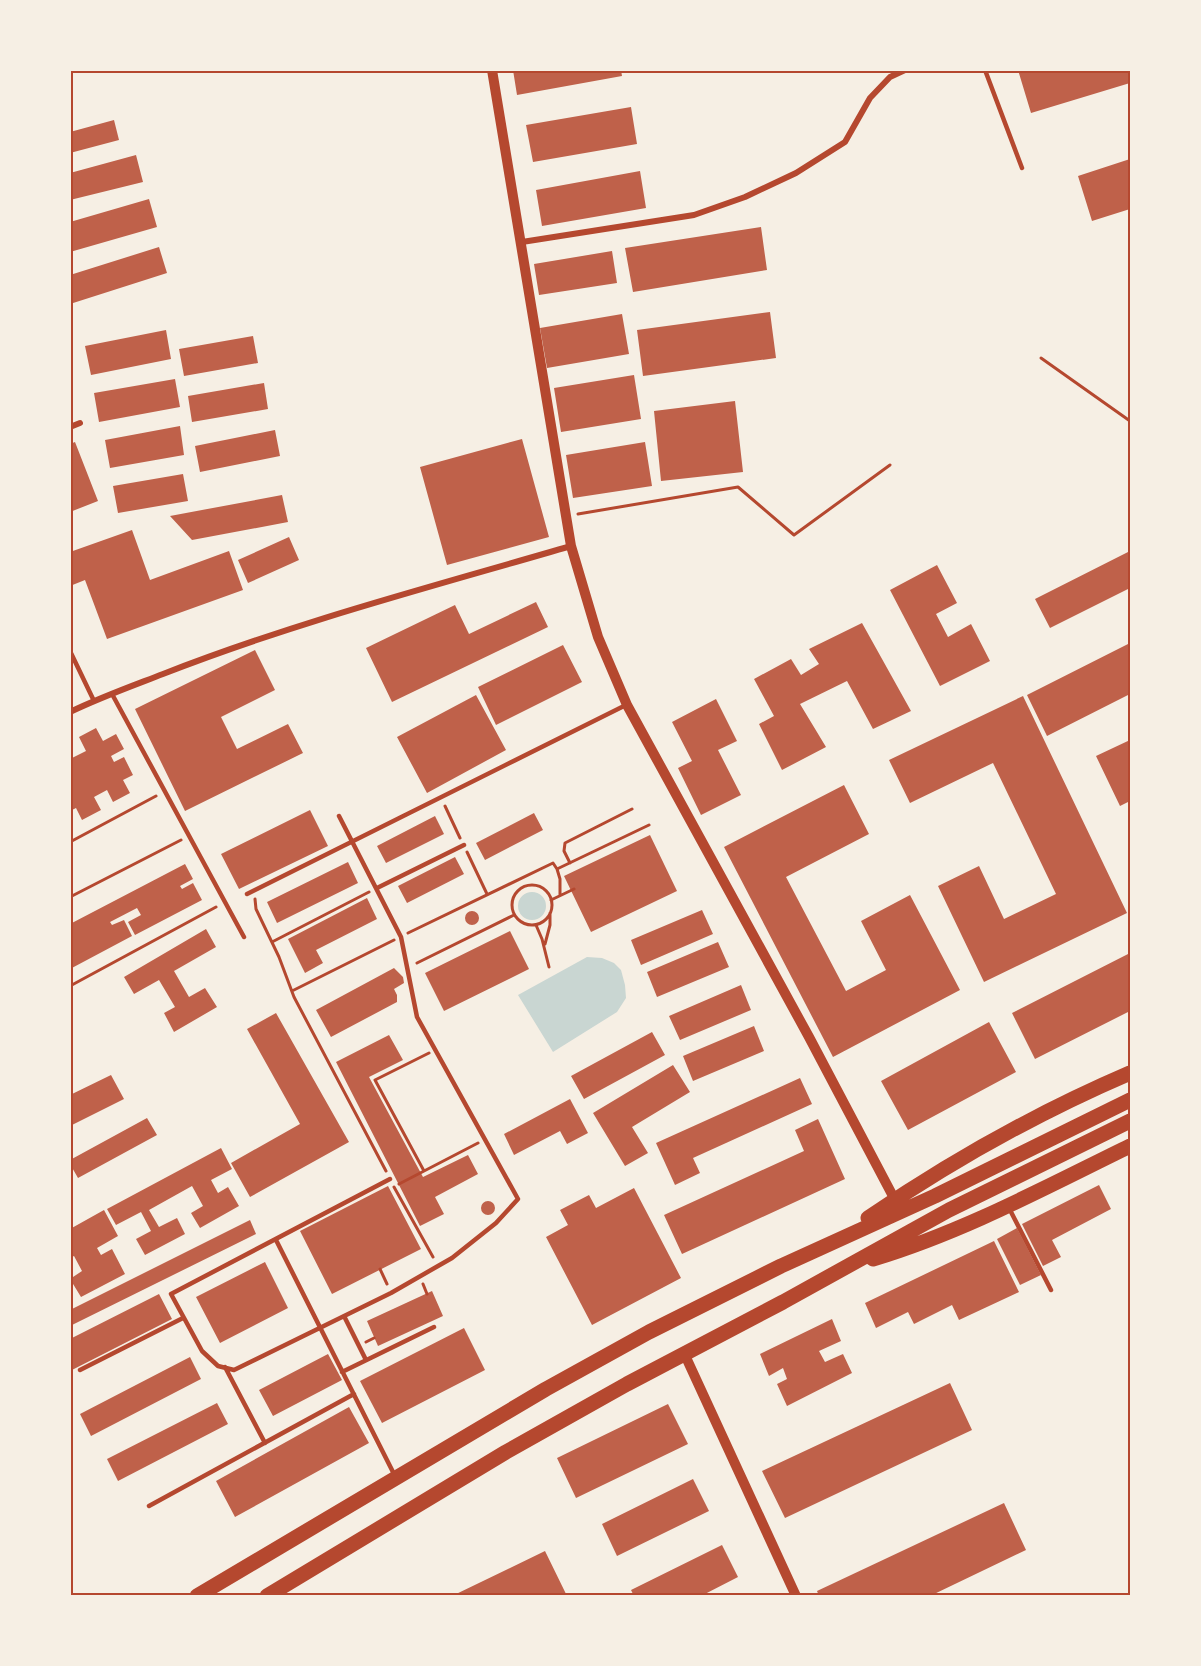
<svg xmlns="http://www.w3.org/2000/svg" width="1201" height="1666" font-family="'Work Sans',sans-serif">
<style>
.water{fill:#c9d6d2}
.building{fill:#bf614a}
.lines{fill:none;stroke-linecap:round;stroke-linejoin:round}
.path{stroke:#b5482f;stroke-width:3}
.service{stroke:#b5482f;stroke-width:4.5}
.minor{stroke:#b5482f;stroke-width:6}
.tertiary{stroke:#b5482f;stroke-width:10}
.primary{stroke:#b5482f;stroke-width:15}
.neatline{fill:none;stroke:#b5482f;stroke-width:2}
</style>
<rect width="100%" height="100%" fill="#f6efe4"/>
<path class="water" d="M518 906a14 14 0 1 1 28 0a14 14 0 1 1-28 0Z
M587 957 602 958 614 963 621 970 625 985 626 998 617 1012 553 1052 518 995Z"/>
<path class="building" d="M513 70H621L622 76 517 95Z
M1018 70H1130V83L1031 113Z
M631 107 637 144 533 162 526 125Z
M114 120 119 140 70 153V132Z
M136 155 143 182 70 200V173Z
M1130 159V209L1092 221 1078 176Z
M640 171 646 208 542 226 536 190Z
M149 199 157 227 70 252V222Z
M761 227 767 270 633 292 625 248Z
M159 247 167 273 70 304V275Z
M612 251 617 283 539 295 534 264Z
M770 312 776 358 643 376 637 330Z
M622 314 629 354 547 368 540 328Z
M166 330 171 359 91 375 85 346Z
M253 336 258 363 184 376 179 349Z
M634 375 641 419 561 432 554 388Z
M175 379 180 407 99 422 94 393Z
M264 383 268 409 192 422 188 396Z
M735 401 743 472 661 481 654 411Z
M180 426 184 455 110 468 105 440Z
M275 430 280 456 200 472 195 446Z
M522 439 549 537 447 565 420 467Z
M75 442 98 501 70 512V444Z
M645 442 652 486 573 498 566 455Z
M183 474 188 501 118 513 113 486Z
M282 495 288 522 192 540 170 516Z
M132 530 150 580 229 551 243 590 107 639 85 580 70 586V552Z
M289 537 299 560 248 583 238 560Z
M1130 551V588L1050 628 1035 599Z
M937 565 957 603 936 614 948 637 971 624 990 661 940 686 890 590Z
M536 602 548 627 392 702 366 648 455 605 469 634Z
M862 623 911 711 873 729 847 681 800 704 826 747 782 770 759 724 774 716 754 679 791 659 801 675 819 664 809 649Z
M1130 643V694L1047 736 1027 695Z
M563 645 582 682 496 725 478 687Z
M255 650 275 690 221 717 237 749 288 724 303 753 185 811 135 709Z
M476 695 506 750 427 793 397 737Z
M1023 696 1127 913 984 982 938 886 979 866 1004 919 1056 894 993 763 910 803 889 760Z
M716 699 737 741 718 750 741 795 701 815 678 768 692 761 672 722Z
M96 728 103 741 116 734 124 749 111 756 114 762 124 757 133 775 123 780 130 793 113 802 107 790 94 797 101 810 82 820 76 808 70 811V759L86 751 79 737Z
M1130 740V801L1120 806 1096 756Z
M844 785 869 834 786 877 846 991 886 970 861 921 910 895 960 990 833 1057 724 847Z
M310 810 328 846 239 889 221 854Z
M534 813 543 830 485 860 476 843Z
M435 816 444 834 386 863 377 846Z
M650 835 677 891 591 932 564 876Z
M455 857 464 874 407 903 398 886Z
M348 862 358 883 277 923 267 902Z
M185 864 193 879 180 886 182 889 193 883 202 900 135 935 128 922 141 915 137 908 110 922 112 925 124 920 132 936 70 969V924Z
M367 898 377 919 316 950 323 963 305 973 288 939Z
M702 910 713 934 641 965 631 940Z
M465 918a7 7 0 1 1 14 0a7 7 0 1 1-14 0Z
M206 929 216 947 174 971 189 997 205 988 217 1007 174 1032 164 1013 175 1007 159 980 134 994 124 977Z
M510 931 529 969 444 1011 425 973Z
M718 942 729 967 657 997 647 972Z
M1130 953V1011L1035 1059 1012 1013Z
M394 968 403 977 404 983 394 989 397 995V1002L331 1037 316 1010Z
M741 985 751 1010 680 1040 669 1016Z
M276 1013 349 1142 250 1197 231 1163 300 1124 247 1029Z
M989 1022 1016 1072 908 1130 881 1081Z
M754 1026 764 1051 693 1081 683 1056Z
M652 1032 665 1055 584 1099 571 1076Z
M389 1035 403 1060 369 1077 423 1177 468 1155 478 1174 435 1197 444 1214 420 1226 336 1062Z
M673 1065 690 1092 632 1127 648 1153 625 1166 593 1113Z
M111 1075 124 1099 70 1126V1095Z
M800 1078 812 1104 693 1158 700 1173 675 1185 656 1143Z
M570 1099 588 1133 567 1144 560 1131 514 1155 504 1134Z
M147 1118 157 1135 78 1178 70 1164V1160Z
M818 1119 845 1179 682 1254 664 1215 804 1151 795 1130Z
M221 1148 232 1169 211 1180 218 1193 228 1187 239 1206 200 1228 191 1213 203 1206 192 1186 149 1210 159 1227 177 1218 185 1234 145 1255 136 1239 151 1231 141 1212 116 1225 107 1209Z
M1099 1185 1111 1209 1052 1240 1061 1257 1043 1266 1022 1224Z
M388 1186 421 1249 332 1294 300 1231Z
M634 1188 681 1278 592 1325 546 1237 568 1225 560 1210 589 1195 596 1208Z
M481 1208a7 7 0 1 1 14 0a7 7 0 1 1-14 0Z
M104 1210 118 1236 97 1248 101 1255 112 1249 125 1274 81 1297 70 1279 82 1271 74 1256 70 1258V1229Z
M250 1220 256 1234 70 1326V1310Z
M1017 1228 1041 1275 1020 1285 997 1239Z
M994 1241 1019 1292 959 1320 952 1305 914 1324 908 1312 876 1328 865 1303Z
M265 1262 288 1308 220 1343 196 1297Z
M432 1291 443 1316 378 1346 367 1321Z
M159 1294 172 1319 70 1371V1339Z
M832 1319 841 1341 819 1351 825 1362 843 1354 852 1373 787 1406 777 1384 787 1379 783 1368 769 1376 760 1354Z
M464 1328 485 1370 382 1423 360 1381Z
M328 1354 342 1380 273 1416 259 1390Z
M190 1357 201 1379 91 1436 80 1414Z
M950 1383 972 1430 785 1518 762 1471Z
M217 1403 228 1424 118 1481 107 1459Z
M668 1404 688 1444 576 1498 557 1458Z
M349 1407 369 1443 235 1517 216 1481Z
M693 1479 709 1511 617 1556 602 1524Z
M1004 1503 1026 1550 930 1596H819L817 1591Z
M722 1545 738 1577 701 1596H634L631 1590Z
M545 1551 567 1596H452Z"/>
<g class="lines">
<path class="path" d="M1041 358 1130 421
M578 514 738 487 794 535 890 465
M445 806 460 838
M70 842 156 796
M467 852 487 894
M570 863 564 851 565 843 632 809
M557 869 560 879V895
M512 905a20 20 0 1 1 40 0a20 20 0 1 1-40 0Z
M70 897 181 840
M255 899 256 909 279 957 294 997 386 1171
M551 900 574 889
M536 925 542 939 549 967
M408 933 553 863 557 869 649 825
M272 942 369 892
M545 944 550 925V913
M417 963 514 915
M70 986 216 907
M292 991 394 940
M424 1171 375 1080 429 1053
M399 1184 478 1143
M394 1187 433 1257
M380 1269 387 1284
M423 1284 427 1294
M366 1342 374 1338"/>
<path class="service" d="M985 70 1022 168
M70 651 94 701
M112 694 244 937
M339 816 401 937 417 1017 518 1199 496 1223 452 1258 438 1266 391 1293 234 1370 218 1366 202 1351 171 1294 390 1179
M377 888 464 845
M247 894 626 705
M1009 1208 1051 1290
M276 1240 395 1476
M344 1316 366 1360
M225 1367 265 1443
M80 1370 183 1318
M342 1372 434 1327
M149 1506 354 1394"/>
<path class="minor" d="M522 242 694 215 745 197 796 173 845 142 870 98 890 77 905 70
M70 427 80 423
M70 712C101 697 132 686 163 674 296 622 434 586 571 546"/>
<path class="tertiary" d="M492 70 571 546 598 637 627 705 809 1037 895 1200
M684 1353 796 1596"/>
<path class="primary" d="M868 1218C950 1162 1039 1112 1130 1073
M873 1259C963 1232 1046 1187 1130 1146
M197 1596 546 1389 649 1332 781 1266 935 1196 1130 1100
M267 1596 506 1452 627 1384 783 1302 949 1210 1130 1121"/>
</g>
<rect width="1201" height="1666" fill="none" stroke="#f6efe4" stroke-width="144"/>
<rect x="72" y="72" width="1057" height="1522" class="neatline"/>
</svg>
